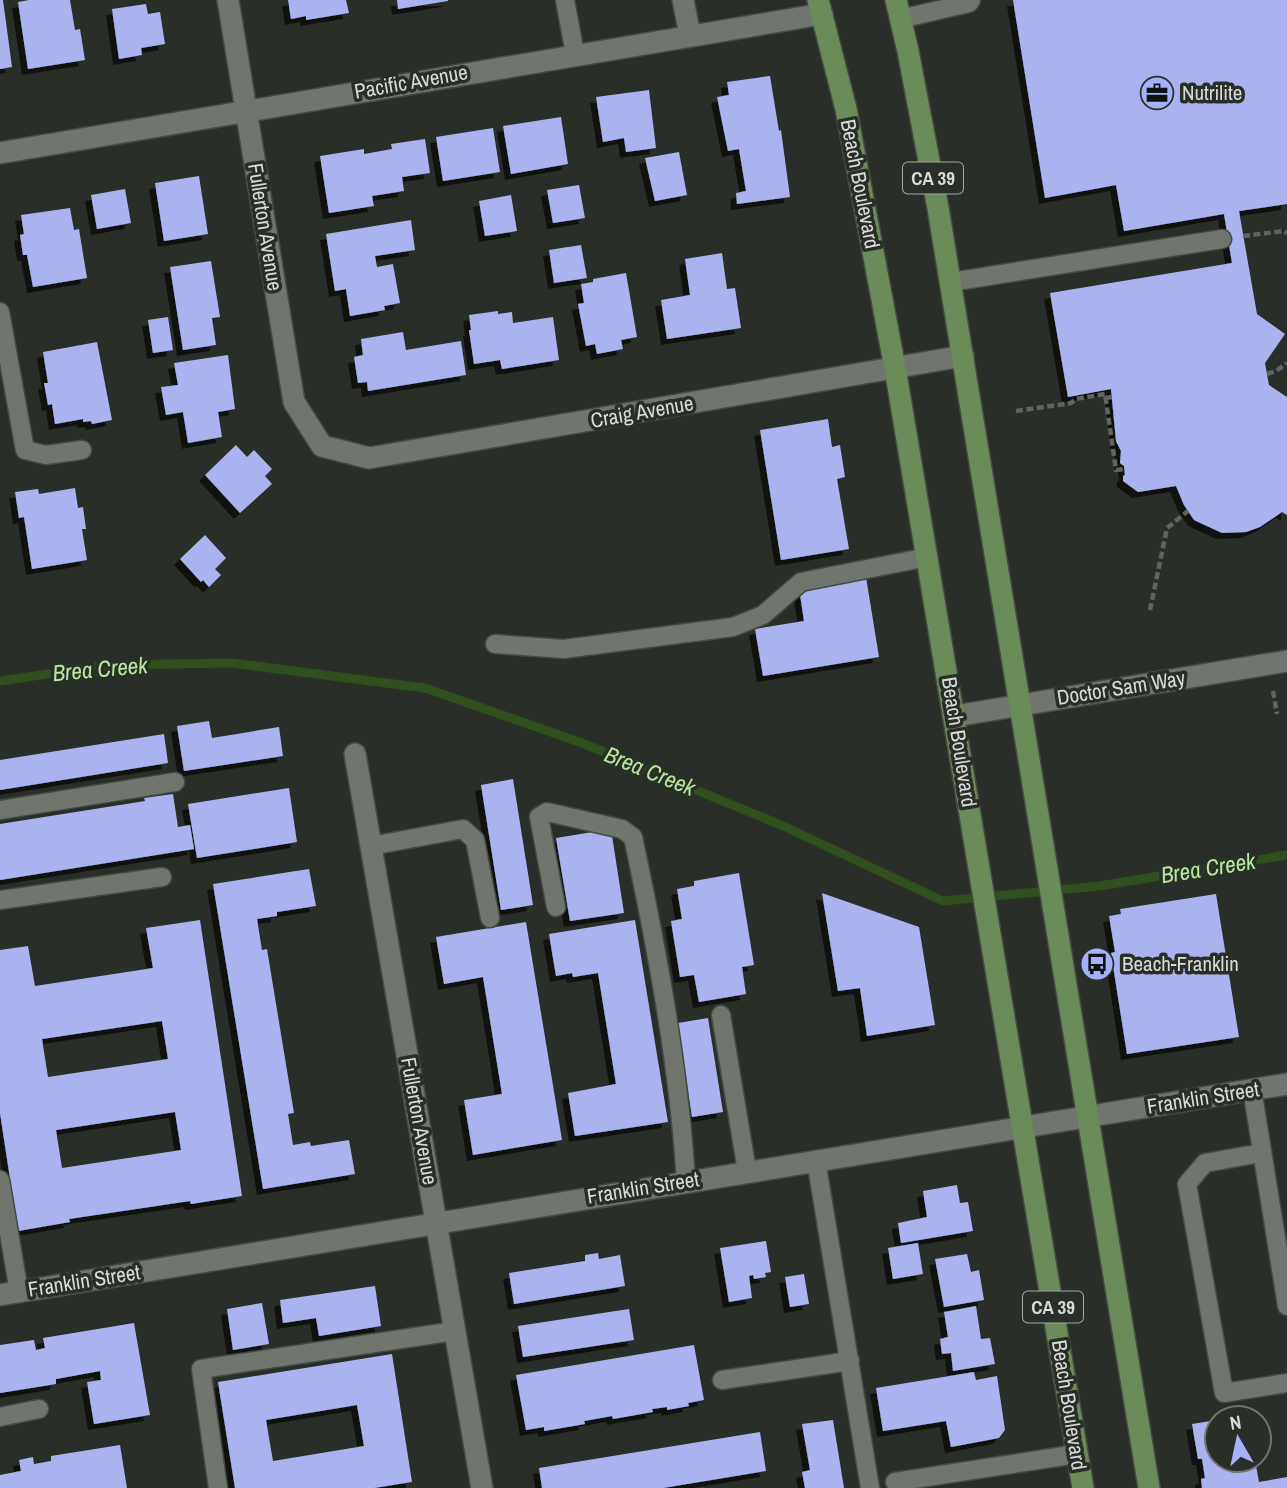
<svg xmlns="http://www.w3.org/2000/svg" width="1287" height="1488" font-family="'Archivo Narrow',sans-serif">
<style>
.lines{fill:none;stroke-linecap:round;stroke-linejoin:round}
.stream{stroke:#2f4f1c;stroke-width:9}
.building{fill:#aab3ef;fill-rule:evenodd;filter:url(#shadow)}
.lane-casing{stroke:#454944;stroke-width:21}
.street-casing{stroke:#454944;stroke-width:24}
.secondary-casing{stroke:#454944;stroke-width:24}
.primary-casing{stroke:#454944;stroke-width:24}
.path{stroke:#60645e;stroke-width:4.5;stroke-dasharray:7 3.5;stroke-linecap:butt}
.lane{stroke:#70756e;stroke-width:18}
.street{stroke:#70756e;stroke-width:21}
.secondary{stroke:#70756e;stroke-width:21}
.primary{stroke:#6b8c58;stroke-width:21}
.labels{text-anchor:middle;stroke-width:7;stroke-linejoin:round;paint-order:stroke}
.shield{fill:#2a2e28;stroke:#a4a7a2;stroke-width:2}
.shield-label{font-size:19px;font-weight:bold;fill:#d8dbd7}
.street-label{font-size:21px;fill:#d8dbd7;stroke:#2a2e28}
.poi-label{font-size:21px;fill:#d8dbd7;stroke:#2a2e28;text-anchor:start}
.water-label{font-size:23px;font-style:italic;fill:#b6e99c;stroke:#2a2e28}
</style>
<defs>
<filter id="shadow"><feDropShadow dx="-6" dy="6" stdDeviation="0" flood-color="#0009"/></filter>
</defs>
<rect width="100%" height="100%" fill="#2a2e28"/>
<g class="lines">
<path class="stream" d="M0 681 108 665 232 663 425 688 582 743 781 825 943 901 1099 886 1287 855"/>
</g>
<path class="building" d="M0 0H3L12 67 0 69Z
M29 0H70L75 30 80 29 85 60 28 69 18 2Z
M288 0H346L349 13 306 20V16L291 19Z
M397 0H448V1L398 9Z
M1013 0H1287V204L1239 211 1257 314 1285 334 1265 363 1269 385 1287 397V515L1282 512 1260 527 1246 532 1222 533 1194 520 1184 505 1176 486 1138 492 1123 481V476L1125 475 1124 466 1120 463 1121 451 1116 441 1111 389 1068 397 1050 293 1232 263 1224 214 1124 231 1116 185 1045 198Z
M146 4 148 14 160 12 165 44 141 48 142 55 119 59 112 9Z
M770 76 779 131 781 130 790 197 737 204 736 193 746 191 739 149 728 151 717 97 729 95 727 82Z
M649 90 656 148 626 152 624 138 603 142 596 97Z
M561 117 568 164 511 174 503 126Z
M493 128 500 172 443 181 436 137Z
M425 139 430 173 402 177 404 191 372 196 374 206 329 213 320 156 364 149V154L392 149 391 144Z
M679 152 687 195 655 201 645 158Z
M199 176 208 234 164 241 155 183Z
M579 185 585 218 553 223 547 190Z
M125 189 131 223 97 229 91 195Z
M511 195 517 231 485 236 479 201Z
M70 208 74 230 79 229 87 278 33 287 27 255H23L20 235 24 234 21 215Z
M411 220 415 250 375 256 377 267 393 264 400 303 384 306 385 310 350 316 346 289 335 291 326 234Z
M581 245 587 278 554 283 549 250Z
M722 253 727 289 735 288 741 328 667 339 661 300 690 295 685 259Z
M211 261 220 317 212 318 216 345 183 350 170 267Z
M626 273 637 337 621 340 623 349 597 354 595 344 586 346 578 304 584 303 581 284 593 282V279Z
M498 311V314L512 312 513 323 553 317 559 360 502 369 500 360 474 364 469 330H471L469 315Z
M168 317 173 350 153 353 148 320Z
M403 332 406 350 461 341 466 375 368 391 367 382 358 383 354 357 363 355 361 339Z
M97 342 112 420 92 424 91 421 83 422V419L55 424 52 404 48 405 44 383H48L43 352Z
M228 355 235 409 218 412 222 437 188 443 183 412 166 415 161 387 178 385 174 363Z
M828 419 832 447 840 445 845 477 837 479 849 549 781 560 760 430Z
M236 445 247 457 254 450 272 469 265 476 272 484 240 513 205 475Z
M75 488 78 508 83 507 86 529H82L87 560 32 569 24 517 19 518 15 492 38 489 39 494Z
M205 535 226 558 215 569 221 575 209 587 203 580 201 582 180 559Z
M866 577 879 657 763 676 755 629 804 621 799 588Z
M209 721 212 738 279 727 283 756 184 771 177 726Z
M164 734 168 763 0 790V760Z
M513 779 533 905 501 910 481 785Z
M289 788 297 842 197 858 188 804Z
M173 794 178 827 190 825 194 849 0 880V824L145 801 144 798Z
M611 829 624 913 570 921 556 838Z
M309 869 316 906 277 912V916L257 919 262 950 267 949 294 1113 288 1114 293 1145 310 1142 311 1146 349 1140 355 1174 263 1189 213 884Z
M739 873 754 965 742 967 746 994 699 1002 694 975 680 977 671 921 682 919 677 889 694 886V881Z
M822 893 919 927 935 1025 867 1036 860 988 838 991Z
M1216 894 1239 1037 1127 1054 1111 953 1115 952 1109 916 1121 914 1120 909Z
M200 920 242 1196 191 1204 190 1201 69 1219 70 1222 18 1231 0 1113V950L28 946 35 986 153 968 146 928ZM162 1021 168 1059 48 1077 42 1039ZM175 1112 181 1150 62 1168 56 1130Z
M635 920 668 1122 575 1136 568 1093 616 1084 598 973 573 977 572 973 556 976 549 934Z
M526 922 562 1140 473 1155 464 1100 502 1094 483 977 444 984 436 937Z
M708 1018 723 1112 692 1117 678 1023Z
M957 1185 960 1203 968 1202 973 1231 901 1243 898 1223 927 1217 923 1191Z
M766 1241 771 1272 765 1273 766 1277 754 1279 753 1275 749 1276 752 1298 729 1302 720 1248Z
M918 1243 923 1274 893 1279 888 1248Z
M598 1253 599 1259 620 1255 625 1286 514 1304 509 1273 585 1261V1255Z
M967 1254 971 1272 979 1270 984 1300 944 1307 935 1259Z
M804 1274 809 1304 790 1307 785 1277Z
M375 1286 381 1326 319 1336 316 1318 283 1323 280 1300Z
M262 1303 269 1344 233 1350 227 1309Z
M976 1306 981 1339 990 1338 995 1364 953 1371 951 1353 942 1354 940 1339 948 1337 944 1312Z
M629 1309 634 1340 523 1357 518 1326Z
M134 1323 150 1415 94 1424 87 1382 101 1380 100 1371 56 1379V1384L0 1393V1345L34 1340 36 1350 45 1348 43 1338Z
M694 1345 704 1400 688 1403 689 1406 667 1410V1407L652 1409 653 1412 613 1419 612 1416 584 1421 585 1424 544 1431V1427L526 1430 516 1375Z
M392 1354 412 1482 374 1488H235L218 1382ZM357 1405 364 1446 273 1461 266 1420Z
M974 1372 976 1380 997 1376 1005 1430 999 1438 951 1447 946 1421 883 1431 876 1388Z
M833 1420 844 1488H805L802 1472 810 1470 802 1424Z
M1217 1420V1460H1255L1259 1482 1287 1477V1488H1202L1201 1479 1205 1478 1202 1459H1198L1192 1424Z
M760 1432 766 1471 663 1488H542L539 1468Z
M120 1445 127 1488H0V1475L21 1471 19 1460 33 1457 34 1464 51 1461V1456Z"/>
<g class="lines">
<defs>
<path id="lane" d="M565 0 575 54
M900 19 969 3 971 0
M951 282 1222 239
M0 312 25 450 46 455 82 450
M495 644 564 649 733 627 763 615 801 582 928 557
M0 810 175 782
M371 846 463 829 475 840 490 918
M0 900 162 877
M556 907 539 817 547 812 622 829 633 837C657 950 679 1066 686 1182
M721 1015 747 1171
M1252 1089 1287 1306
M1261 1153 1205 1163 1187 1184 1224 1393 1287 1383
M816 1160 870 1488
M0 1180 19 1292
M722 1380 850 1361
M0 1417 39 1409
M895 1482 1077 1454
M218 1488 201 1369 455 1331"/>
<path id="street" d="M228 0 294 402 322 446 369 458 963 356
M683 0 690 35
M0 153 822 14
M955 716 1287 661
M355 754 436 1222
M0 1295 1287 1084"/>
<path id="secondary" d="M436 1222 482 1488"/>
<path id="primary" d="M818 0 846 109 895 368 1083 1488
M896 0 908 51 938 208 1149 1488"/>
</defs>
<use href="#lane" class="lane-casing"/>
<use href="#street" class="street-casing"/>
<use href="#secondary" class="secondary-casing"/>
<use href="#primary" class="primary-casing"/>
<path class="path" d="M1243 236 1284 231 1287 233
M1267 374 1276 371 1287 363
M1105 398 1112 397
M1016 411 1071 403 1076 399 1105 394 1116 470 1124 469
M1150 610 1167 528 1188 511
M1273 691 1277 714"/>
<use href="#lane" class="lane"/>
<use href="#street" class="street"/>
<use href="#secondary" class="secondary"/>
<use href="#primary" class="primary"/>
</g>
<defs>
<symbol id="office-disc" viewBox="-11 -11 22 22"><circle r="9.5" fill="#a6b1fc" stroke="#2a2e28"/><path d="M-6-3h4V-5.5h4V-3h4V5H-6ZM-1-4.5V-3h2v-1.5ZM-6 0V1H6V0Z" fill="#111"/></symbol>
<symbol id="bus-disc" viewBox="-11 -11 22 22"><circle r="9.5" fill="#a6b1fc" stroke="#2a2e28"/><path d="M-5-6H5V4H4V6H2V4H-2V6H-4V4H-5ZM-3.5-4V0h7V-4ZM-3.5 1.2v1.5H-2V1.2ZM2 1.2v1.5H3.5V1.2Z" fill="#111"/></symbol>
</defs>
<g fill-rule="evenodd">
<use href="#office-disc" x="1138" y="74" width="38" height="38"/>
<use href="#bus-disc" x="1078" y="945" width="38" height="38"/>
</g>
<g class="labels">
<g class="shield">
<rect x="903" y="162.5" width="60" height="31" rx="5"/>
<rect x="1023" y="1291.5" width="60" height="31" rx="5"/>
</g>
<g class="shield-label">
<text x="933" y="185">CA 39</text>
<text x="1053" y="1314">CA 39</text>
</g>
<g class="street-label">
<text transform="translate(411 82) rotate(-10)" y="7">Pacific Avenue</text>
<text transform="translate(860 184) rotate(79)" y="7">Beach Boulevard</text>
<text transform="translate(265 227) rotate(81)" y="7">Fullerton Avenue</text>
<text transform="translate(642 412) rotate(-10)" y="7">Craig Avenue</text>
<text transform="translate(1121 688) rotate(-9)" y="7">Doctor Sam Way</text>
<text transform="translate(959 742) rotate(81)" y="7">Beach Boulevard</text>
<text transform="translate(1203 1098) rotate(-9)" y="7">Franklin Street</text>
<text transform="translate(419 1121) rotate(80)" y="7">Fullerton Avenue</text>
<text transform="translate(643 1188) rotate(-9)" y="7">Franklin Street</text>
<text transform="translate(84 1281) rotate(-9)" y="7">Franklin Street</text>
<text transform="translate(1069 1405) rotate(81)" y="7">Beach Boulevard</text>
</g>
<g class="poi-label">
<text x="1182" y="100">Nutrilite</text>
<text x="1122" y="971">Beach-Franklin</text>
</g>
<g class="water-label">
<text transform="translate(100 669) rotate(-5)" y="8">Brea Creek</text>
<text transform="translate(650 771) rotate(22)" y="8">Brea Creek</text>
<text transform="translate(1208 868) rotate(-9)" y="8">Brea Creek</text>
</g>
</g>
<g transform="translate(1238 1439) rotate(351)"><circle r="33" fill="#2a2e28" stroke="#70736e" stroke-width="2"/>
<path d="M0-5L12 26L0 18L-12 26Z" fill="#a6b1fc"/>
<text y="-10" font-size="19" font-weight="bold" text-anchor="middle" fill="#d8dbd7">N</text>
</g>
</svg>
